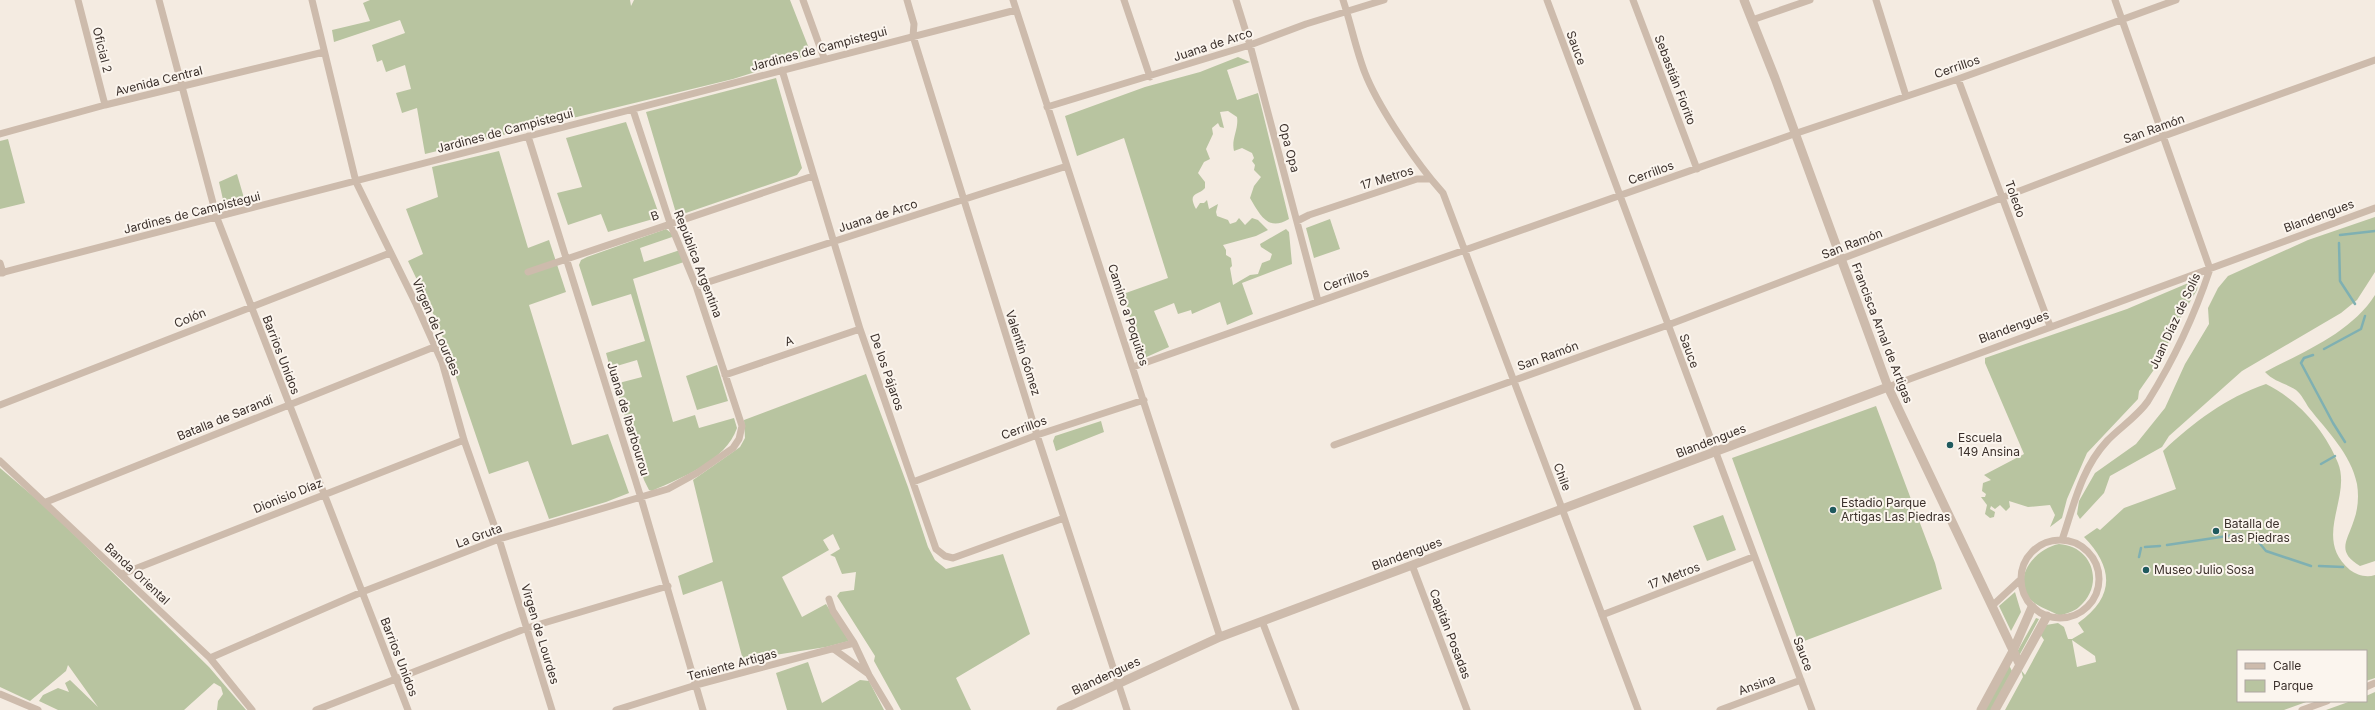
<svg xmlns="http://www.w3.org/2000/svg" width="2375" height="710" font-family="Inter,sans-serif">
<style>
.green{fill:#b8c4a0;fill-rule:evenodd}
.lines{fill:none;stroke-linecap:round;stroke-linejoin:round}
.stream{stroke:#7fb0b2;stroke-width:2.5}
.minor{stroke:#cdbbac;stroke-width:7}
.tertiary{stroke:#cdbbac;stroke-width:9}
.poi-dot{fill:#1f5a5e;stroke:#fbf5ee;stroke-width:1.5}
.labels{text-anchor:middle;stroke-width:4;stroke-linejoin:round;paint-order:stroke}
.street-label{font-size:12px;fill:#3b302b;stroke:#fbf5ee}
.poi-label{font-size:12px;fill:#3b302b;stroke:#fbf5ee;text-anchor:start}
</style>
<rect width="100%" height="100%" fill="#f4ebe1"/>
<path class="green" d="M370 0H630L631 6 634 0H790L810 51 809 55 733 79 425 154 417 108 402 113 396 93 411 89 405 65 386 72 382 60 377 62 372 45 405 33 400 20 334 42 332 30 370 21 363 3Z
M1238 57 1250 62 1227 70 1237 100 1258 93 1289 219C1268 232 1260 215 1250 198L1254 186 1261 177 1254 170 1255 165 1252 161 1254 158 1252 153 1242 148 1234 151C1231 139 1239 129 1237 117L1228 111 1220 112 1224 128 1220 127 1218 123 1212 128 1213 134 1206 149 1210 159 1204 162 1198 173 1205 182V188C1198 196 1187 192 1196 209L1200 203H1204L1207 200 1209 209 1218 204 1216 212 1217 216 1228 220 1230 224 1236 222 1239 218 1245 225 1252 218 1258 220 1268 230 1256 236 1223 245 1226 250V255L1231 258 1232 266 1230 268 1233 285 1250 275 1258 274 1262 263 1270 260 1272 254 1261 247 1260 244 1286 229 1289 232 1292 264 1242 283 1253 314 1227 325 1220 302 1192 314 1191 310 1178 314 1174 303 1154 311 1169 347 1142 359 1123 294 1168 278 1124 138 1077 156 1065 116 1145 87 1200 72Z
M776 78 802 168 797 175 680 215 676 213 646 112Z
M626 122 660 217 608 232 601 214 568 225 557 193 582 187 566 138Z
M8 139 25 203 0 209V141Z
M499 151 528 248 549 240 566 292 529 305 572 445 608 434 629 493 606 502 549 519 528 461 489 474 438 324 408 261 423 254 406 209 438 197 432 167Z
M237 174 244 198 224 204 219 182Z
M2375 217V272L2357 300 2341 313 2242 371 2169 436 2162 447 2110 476 2104 493 2080 519 2077 514 2079 501 2095 473 2136 444 2165 408 2185 364 2209 324 2208 308 2218 288 2228 276 2308 240Z
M1330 219 1340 249 1314 258 1306 228Z
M666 229 675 236 640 248 644 262 680 250 684 262 633 279 673 422 695 415 699 428 734 418 737 428C725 462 682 477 652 491L649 490 644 480 615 384 642 377 637 360 610 368 606 353 645 341 631 294 592 306 579 265 581 260 587 257Z
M2193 281 2198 284 2197 290 2178 322 2160 361 2139 391 2138 399 2087 453 2067 499 2062 518 2050 527 2055 515 2050 505 2028 507 2009 501 2010 507 2006 511 2000 505 1995 509 1991 506 1990 509 1995 512 1994 517 1990 518 1985 514 1987 505 1981 497H1985L1986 494 1982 491 1983 483 1991 480 1984 475 2024 454 1985 363V358L2127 309Z
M2375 295V561L2360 566C2336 551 2347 542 2354 520 2358 509 2359 496 2357 484 2351 454 2327 431 2309 408 2305 402 2302 395 2296 390 2286 383 2274 382 2265 372 2303 352 2351 333 2375 295Z
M717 365 728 401 697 410 686 376Z
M866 374 908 487 928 547 935 560 946 569 1003 554 1030 634 956 678 971 710H901L874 661 875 656 837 596 840 592 854 590 856 572 842 574 835 557 830 555 840 549 833 534 823 540 829 550 782 577 802 617 826 604 849 641 826 647 743 660 722 581 683 595 678 576 713 562 693 480 740 447 745 438 744 420Z
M2266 384C2297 399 2325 430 2338 463 2352 498 2312 538 2350 570 2357 575 2366 578 2375 575V678L2366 681V651H2238V701H2309L2284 710H2005L2023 677 2021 670 2025 675 2044 640 2040 634 2046 625 2058 623 2064 627 2068 639H2072L2084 632 2078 623C2115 597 2114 568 2084 537L2097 528 2100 530 2124 508 2176 489 2163 451C2194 422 2225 398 2266 384ZM2072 640 2095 656 2096 662 2077 667Z
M1876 406 1935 563 1942 589 1799 643 1732 458Z
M1101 421 1104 432 1056 451 1053 441 1055 436Z
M0 468 47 508 209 667 246 710H217L218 701 223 694 221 687 214 683 184 710H58L39 701 43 695 58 688 69 692 65 683 70 680 98 707 68 665 66 671 30 701 0 687Z
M1723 515 1736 550 1707 561 1693 526Z
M2059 544C2093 546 2105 585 2079 607 2074 612 2066 613 2060 616 2051 611 2036 606 2030 599 2011 576 2037 548 2059 544Z
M2015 592 2021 612 2011 631 1999 606Z
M2036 618 2039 619 2019 656 2017 652Z
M808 662 822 703 860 680 869 681 884 710H787L776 673Z
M2009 665 2012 671 1991 710H1984Z
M2375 692V710H2326L2351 701H2366V696Z"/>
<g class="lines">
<path class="stream" d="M2340 235 2375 231
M2339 243 2340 281 2355 304
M2324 349 2361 329 2365 316
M2313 355 2304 358 2301 363 2333 423 2345 442
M2321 464 2335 456
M2251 533 2266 551 2311 566
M2167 545 2241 534
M2145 547 2160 546
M2139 557 2141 548
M2319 566 2343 567"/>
<path class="minor" d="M78 0 105 105
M159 0 217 218 408 710
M312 0 356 182 416 304 442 362 464 440 499 539 552 710
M803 0 824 58
M907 0 914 24 913 36 1037 435 1127 710
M1013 0 1220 637
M1124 0 1150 77
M1236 0 1250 45 1318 301
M1343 0C1351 24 1356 50 1365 73 1377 104 1410 153 1431 179
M1547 0 1812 710
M1633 0 1697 169
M1876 0 1906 96
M1752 20 1810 0
M782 70 860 329 936 549 945 556 953 558 1064 518
M1958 79 2050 326
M1047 107 1250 45 1306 24 1384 0
M0 134 105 105 324 52
M528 136 641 498 703 710
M1297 221 1309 215 1417 179H1431L1443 193 1638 710
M0 263 3 273
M528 272 813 176
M0 273 1016 10
M696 286 1067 166
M1133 367 1794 134 1958 79 2176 0
M725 375 860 329
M1888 387 2375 208
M0 405 390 253
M1334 445 1668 325 2164 136 2375 60
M0 461 210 658 252 710
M913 482 1037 435 1144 400
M46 502 434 347
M2062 540C2074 505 2081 469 2107 441 2119 428 2138 416 2148 401 2173 361 2195 314 2210 269L2115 0
M2021 579a39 39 0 1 1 78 0a39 39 0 1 1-78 0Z
M1412 565 1467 710
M122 574 464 440
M829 599 833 611 854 643 869 675 890 710
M1992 606 2021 579
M1602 615 1753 557
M1262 621 1296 710
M835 650 867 673
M210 658 362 592 499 539 668 489 697 473 733 448 739 439 742 426 696 286 670 223 633 110
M2366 687 2375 683
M0 694 38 710
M316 710 527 628 668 586
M616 710 696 685 854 643
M1720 710 1801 680
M2302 710 2327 701"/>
<path class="tertiary" d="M1744 0 1775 78 1888 387 2020 665
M1061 710 1220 637 1888 387
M1981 710 2012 653 2032 607
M1995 710 2047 616"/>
</g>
<g class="poi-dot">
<circle cx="1950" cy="445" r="4"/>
<circle cx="1833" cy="510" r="4"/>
<circle cx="2216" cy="531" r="4"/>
<circle cx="2146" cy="570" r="4"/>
</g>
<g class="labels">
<g class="street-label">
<text transform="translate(1213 45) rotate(-18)" y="4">Juana de Arco</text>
<text transform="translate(1576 48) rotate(70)" y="4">Sauce</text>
<text transform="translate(819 49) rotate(-15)" y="4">Jardines de Campistegui</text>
<text transform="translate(102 50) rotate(76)" y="4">Oficial 2</text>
<text transform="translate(1957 67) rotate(-19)" y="4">Cerrillos</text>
<text transform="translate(1675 80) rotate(69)" y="4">Sebastián Fiorito</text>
<text transform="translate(159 81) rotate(-14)" y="4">Avenida Central</text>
<text transform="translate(2154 129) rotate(-20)" y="4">San Ramón</text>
<text transform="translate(505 131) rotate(-15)" y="4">Jardines de Campistegui</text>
<text transform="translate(1289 148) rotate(75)" y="4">Opa Opa</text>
<text transform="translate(1651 173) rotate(-20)" y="4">Cerrillos</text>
<text transform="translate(1387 178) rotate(-17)" y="4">17 Metros</text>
<text transform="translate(2015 199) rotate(70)" y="4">Toledo</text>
<text transform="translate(192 213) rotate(-14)" y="4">Jardines de Campistegui</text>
<text transform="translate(655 216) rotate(-19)" y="4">B</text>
<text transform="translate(878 216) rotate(-18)" y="4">Juana de Arco</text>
<text transform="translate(2319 216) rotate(-20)" y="4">Blandengues</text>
<text transform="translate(1852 244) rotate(-21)" y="4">San Ramón</text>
<text transform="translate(698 264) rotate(69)" y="4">República Argentina</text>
<text transform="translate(1346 280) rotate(-19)" y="4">Cerrillos</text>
<text transform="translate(1128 315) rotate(72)" y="4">Camino a Poquitos</text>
<text transform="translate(190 318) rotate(-22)" y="4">Colón</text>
<text transform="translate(2175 321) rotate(-65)" y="4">Juan Díaz de Solís</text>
<text transform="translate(436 327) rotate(67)" y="4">Virgen de Lourdes</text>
<text transform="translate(2014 327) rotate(-20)" y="4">Blandengues</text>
<text transform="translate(1882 333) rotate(69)" y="4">Francisca Arnal de Artigas</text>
<text transform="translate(789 341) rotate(-19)" y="4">A</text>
<text transform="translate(1689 351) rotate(70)" y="4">Sauce</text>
<text transform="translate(1023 353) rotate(72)" y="4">Valentín Gómez</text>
<text transform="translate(281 355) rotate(69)" y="4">Barrios Unidos</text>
<text transform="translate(1548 356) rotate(-20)" y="4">San Ramón</text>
<text transform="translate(887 372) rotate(71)" y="4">De los Pájaros</text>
<text transform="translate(225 418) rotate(-22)" y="4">Batalla de Sarandí</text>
<text transform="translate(628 419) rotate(73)" y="4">Juana de Ibarbourou</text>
<text transform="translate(1024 428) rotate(-20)" y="4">Cerrillos</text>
<text transform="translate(1711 441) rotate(-21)" y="4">Blandengues</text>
<text transform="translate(1562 477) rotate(69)" y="4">Chile</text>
<text transform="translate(288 496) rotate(-22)" y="4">Dionisio Díaz</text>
<text transform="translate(479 536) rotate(-20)" y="4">La Gruta</text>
<text transform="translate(1407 554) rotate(-20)" y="4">Blandengues</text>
<text transform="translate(137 574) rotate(43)" y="4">Banda Oriental</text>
<text transform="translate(1674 576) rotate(-21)" y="4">17 Metros</text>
<text transform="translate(540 634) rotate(73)" y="4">Virgen de Lourdes</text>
<text transform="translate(1450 634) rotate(69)" y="4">Capitán Posadas</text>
<text transform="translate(1803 654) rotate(69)" y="4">Sauce</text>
<text transform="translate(399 657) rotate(69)" y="4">Barrios Unidos</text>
<text transform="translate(732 665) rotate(-15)" y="4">Teniente Artigas</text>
<text transform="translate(1106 676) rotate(-25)" y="4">Blandengues</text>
<text transform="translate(1757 685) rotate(-20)" y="4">Ansina</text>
</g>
<g class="poi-label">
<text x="1958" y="442">Escuela<tspan x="1958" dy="14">149 Ansina</tspan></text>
<text x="1841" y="507">Estadio Parque<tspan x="1841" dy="14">Artigas Las Piedras</tspan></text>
<text x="2224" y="528">Batalla de<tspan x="2224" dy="14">Las Piedras</tspan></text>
<text x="2154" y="574">Museo Julio Sosa</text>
</g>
</g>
<rect x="2237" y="650" width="130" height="52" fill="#fbf5ee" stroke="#aea6a0"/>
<rect x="2245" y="663" width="20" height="6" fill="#cdbbac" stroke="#aea6a0"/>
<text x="2273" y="670" font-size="12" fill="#3b302b">Calle</text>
<rect x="2245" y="680" width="20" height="12" fill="#b8c4a0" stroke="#aea6a0"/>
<text x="2273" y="690" font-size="12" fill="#3b302b">Parque</text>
</svg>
